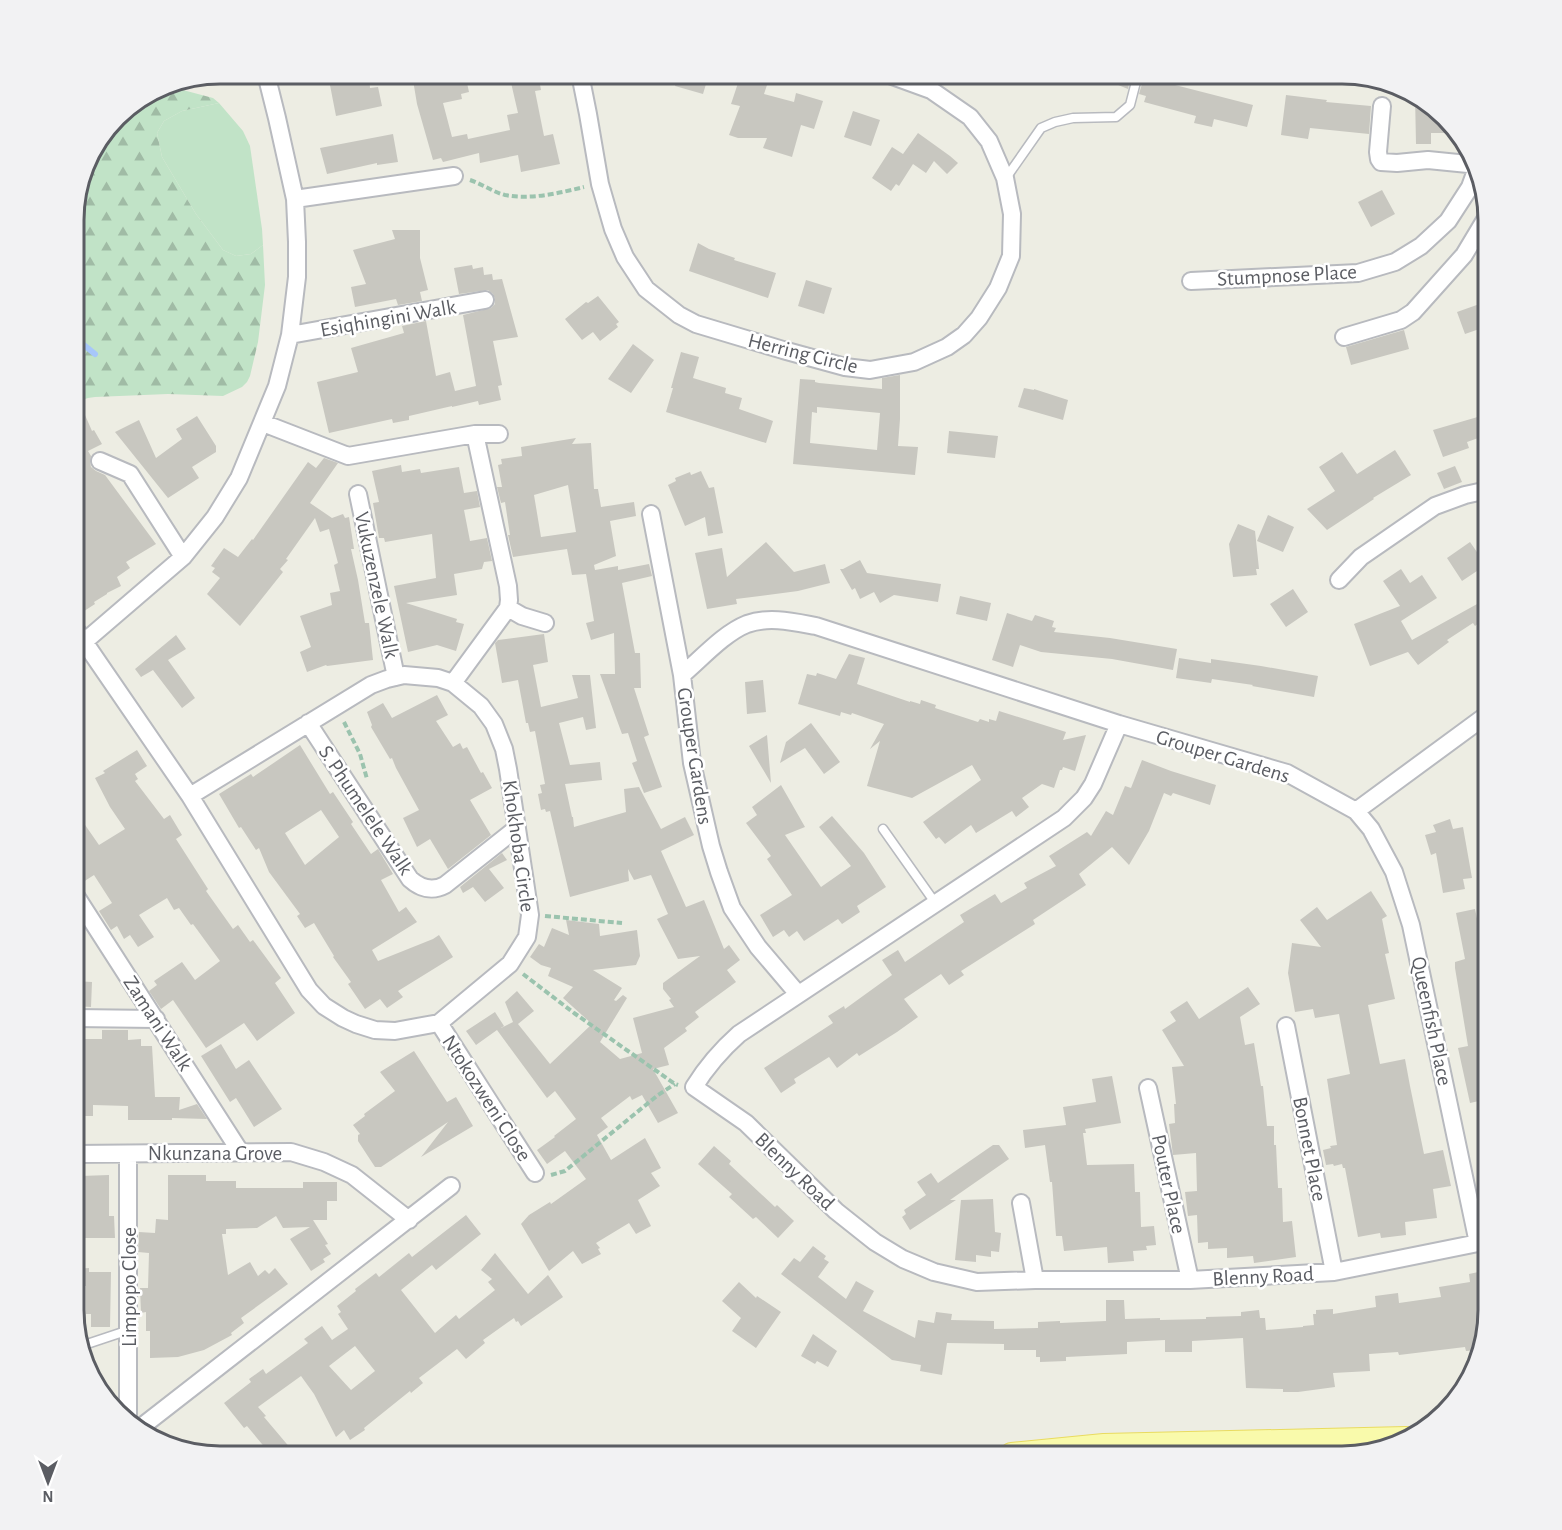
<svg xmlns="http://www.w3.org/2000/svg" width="1562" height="1530" font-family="'Alegreya Sans',sans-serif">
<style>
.grass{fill:#c1e3c7}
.forest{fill:url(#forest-firs)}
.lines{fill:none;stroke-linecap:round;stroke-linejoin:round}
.stream{stroke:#a7c7fa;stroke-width:6}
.building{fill:#c8c7c0;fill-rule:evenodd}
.lane-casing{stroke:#b8babf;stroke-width:11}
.street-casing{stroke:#b8babf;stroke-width:20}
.primary-casing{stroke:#e9db60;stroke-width:28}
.path{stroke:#9bc3ae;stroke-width:4;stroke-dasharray:6 3;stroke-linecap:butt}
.lane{stroke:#fff;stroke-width:8}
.street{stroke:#fff;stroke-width:16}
.primary{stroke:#f9faab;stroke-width:26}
.labels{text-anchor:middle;stroke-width:5;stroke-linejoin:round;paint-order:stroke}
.street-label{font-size:21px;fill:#5b5d63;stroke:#fff}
.rim{fill:none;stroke:#5b5d63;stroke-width:3}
</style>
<defs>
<pattern id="forest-firs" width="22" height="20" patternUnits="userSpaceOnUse" patternTransform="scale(1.5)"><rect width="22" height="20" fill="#c1e3c7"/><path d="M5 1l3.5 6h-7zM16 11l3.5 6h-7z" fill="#a0bba5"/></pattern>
</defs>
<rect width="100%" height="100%" fill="#edede3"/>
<path class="grass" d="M219 103 243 131 250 146 262 229 263 245 251 254 236 256 223 250 196 214 162 157 157 133 164 121 182 111Z"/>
<path class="forest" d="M164 85 213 98 219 103 182 111 164 121 157 133 162 157 196 214 223 250 236 256 251 254 263 245 265 285 258 342 250 376 247 382 242 387 223 396 168 394 95 397 88 398 74 403V210L89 155 123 110Z"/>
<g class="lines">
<path class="stream" d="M74 337 95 354"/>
</g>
<path class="building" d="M369 74 370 88 378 87 382 106 336 116 329 80 350 76Z
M412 74H437L438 78 456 74H465L469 92 461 94 462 99 443 103 452 137 467 134 468 139 510 130 507 115 518 113 509 74H538L541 90 535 91 544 136 553 134 560 164 521 172 518 155 480 163 479 153 443 162 441 158 433 160 417 104Z
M679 74H709L703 94 675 86Z
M1091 74H1131L1128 89Z
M740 77 767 85 764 94 794 102 796 93 823 101 814 129 801 125 792 157 763 148 767 138H738L729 135 740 106 731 104Z
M1144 77 1253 105 1247 127 1214 119 1212 127 1194 123 1196 116 1144 102 1146 96 1139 94Z
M1286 95 1327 100 1326 102 1371 106 1369 134 1310 128 1308 139 1281 135Z
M1415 95 1452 123 1458 133H1431V144H1416Z
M853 111 880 120 871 146 844 137Z
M918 133 950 156 958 163 947 174 934 161 926 173 913 164 899 186 896 184 891 191 872 178 892 147 903 154Z
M393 134 398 162 377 165V163L327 174 320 148Z
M1382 190 1395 214 1371 227 1358 202Z
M392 230H420V258L428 290 420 292 422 301 398 305 396 299 355 307 351 287 366 284 353 250 395 239Z
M698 243 709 249 735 258 734 260 776 273 768 298 689 271Z
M472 265 473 269 483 267 484 275 492 274 493 280 502 279 518 337 493 341 502 385 498 386 501 400 479 405 478 401 452 407V406L409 416V420L393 423 392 419 329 433 317 382 358 372 351 348 404 333 402 326 426 321 436 376 450 372 455 391 476 386 463 315 491 308 495 304V299L493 294 488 290 459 294 454 268Z
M806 280 832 288 824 314 798 306Z
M598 296 619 322 616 324 618 327 600 341 593 332 582 340 565 319 586 302 588 303Z
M1488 301V326L1465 334 1457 312Z
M1404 330 1409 349 1351 365 1346 347Z
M633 344 654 360 631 393 608 379Z
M681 352 699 357 693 378 726 388 725 393 742 398 739 409 773 421 766 443 666 412 673 388H671Z
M900 375V419L898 446 918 447 915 475 793 464 800 379 815 380V382L819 383 882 389V378ZM817 407 880 413 877 450 810 443 812 412 817 413Z
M1024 388 1034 390V389L1068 400 1063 420 1018 407Z
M85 415 92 431 94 430 102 444 88 451 91 456 90 462 91 467 96 471 105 475 156 544 126 562 130 568 117 577 121 586 107 593V594L94 602 95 604 75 617H74V420Z
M197 416 216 446V452L192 467 199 478 168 498 115 432 139 420 156 458 182 439 176 429Z
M1481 416 1484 436 1467 442 1469 448 1443 457 1433 430Z
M949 431 998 436 995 458 947 453Z
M576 438 572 444 591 443 594 489H598L601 507 634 502 636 516 610 521 616 556 594 565 595 570 618 566V570L649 564 652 576 622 583 635 653H640L641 688H634L649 735 644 737 662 787 644 793 632 763 637 761 628 733 622 734 600 674H615L614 633 591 640 586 623 594 621 586 574 572 575 567 549 513 557 508 535H510L505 502 501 503 497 487H502L498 465 502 464 501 459 522 456 521 447ZM568 485 576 532 541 537 534 495Z
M1395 450 1411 475 1373 498 1374 499 1327 530 1307 509 1335 491 1319 467 1342 452 1357 474Z
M324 458 338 463 310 503 332 518 343 514 345 518 349 517 354 549H351L358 580 365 623H369L373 660 327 666 326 665 307 672 300 652 311 647 300 616 332 605 330 593 340 591 334 565 338 563 329 529 320 532 315 518 286 559 288 560 280 569 283 572 240 626 207 594 220 578 212 572 215 568 211 566 224 548 238 557 252 539 253 540 308 462 316 468Z
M401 465 402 472 420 469 421 473 459 467 464 493 477 491 480 507 464 510 470 541 487 538 492 561 484 562 482 569 454 574 457 595 406 603 457 619 456 622 464 624 456 651 437 645 408 652 394 586 436 578 432 534 385 542 384 538H379L373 503 379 502 372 471Z
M1455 466 1462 482 1444 489 1437 473Z
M701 471 709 488 714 487 723 533 708 536 705 517 685 526 668 485 676 481 675 478 690 472 691 475Z
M1268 515 1294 527 1283 552 1257 541Z
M1238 524 1255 531 1259 569H1256L1257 575 1233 577 1229 544Z
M766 542 794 572 825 564 830 583 798 591 736 599 737 604 707 609 695 553 722 548 727 577Z
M1470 542 1486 565 1462 581 1447 558Z
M860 560 867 573 941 584 938 602 894 595 880 603 874 592 860 599 855 588 852 590 840 569H843Z
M1401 569 1410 583 1422 575 1437 598 1401 621 1412 640 1488 598V616L1475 626 1473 623 1447 640 1449 642 1418 665 1408 652 1370 666 1354 624 1400 606 1383 581Z
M1293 589 1308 612 1286 627 1270 604Z
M960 596 991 603 987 621 956 614Z
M1007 613 1032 621 1035 615 1054 621 1052 627 1056 628 1054 632 1110 638 1177 649 1173 670 1112 659 1041 652 1020 645 1013 667 992 660Z
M544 634 548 662 533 665 541 707 578 698 572 675H590L596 728 586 730 583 717 559 723 570 765 600 762 602 780 565 784 572 817H573L574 827 626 812 624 789 639 787 661 829 685 817 694 835 661 851 686 907 704 900 724 949 729 945 740 960 727 970 736 982 695 1012 699 1017 685 1028 687 1031 664 1048 669 1065 653 1069 678 1113 658 1123 642 1095 632 1100 630 1096 601 1118 608 1127 597 1135 611 1160 645 1138 661 1168 651 1173 660 1186 638 1200 651 1226 636 1234 629 1223 596 1243 600 1248 598 1249 601 1254 582 1264 573 1251 549 1271 521 1224 529 1215 550 1202 551 1204 586 1179 565 1151 547 1164 537 1150 555 1137 554 1136 576 1119 555 1091 547 1098 497 1030 476 1045 466 1031 495 1012 504 1026 501 1028 513 1022 505 1002 517 991 534 1011 518 1024 550 1064 592 1024 563 998 573 987 548 976 551 968 541 965 530 957 539 944 544 947 552 928 569 935 566 920 599 924 600 936 637 930 640 956 636 965 593 970 622 988 614 1000 616 1001 623 995 627 998 600 1042 620 1059 642 1053 633 1018 674 1007 669 1000 671 999 663 989V983L700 956 678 959 657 919 668 914 651 875 634 880 628 869 629 881 570 897 550 811 546 812 545 809 541 810 538 794 542 793 540 785 545 784 535 731 530 732 528 723H526L518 680 502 683 495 643 498 640Z
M176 635 186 649 168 660 195 698 182 708 153 670 141 677 135 669Z
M849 654 865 658 857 684 910 702V701L920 704 921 700 936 705 935 708 978 722 980 719 989 722V719L996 721 999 711 1066 732 1063 740 1086 735 1075 771 1063 767 1062 770H1060L1054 788 1042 784 1022 798 1029 807 1016 817 1012 811 976 833 971 825 945 844 939 837 936 839 923 822 981 780 972 765 912 798 867 786 880 741 870 749 884 724 852 713 851 715 841 712 840 716 798 704 807 674 816 676 817 673 836 679Z
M1179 658 1211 663V659L1261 666 1318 676 1314 697 1252 686 1253 685 1212 679 1211 683 1176 678Z
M763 680 766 712 747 714 745 682Z
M437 695 448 715 436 721 453 747 460 743 463 749 467 747 481 773 483 772 492 788 470 800 491 835 448 869 430 839 417 847 403 818 419 810 396 768 392 758 390 759 371 727 372 725 367 712 383 703 392 718Z
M811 723 840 762 824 774 805 748 780 763 786 742Z
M767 735 771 783 749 746Z
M300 745 330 794 333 792 353 822 351 824 371 854 378 849 393 874 381 880 399 912 406 907 417 922 372 950 378 961 433 939 439 935 453 957 398 991 403 997 387 1008 380 999 365 1009 348 984 351 982 333 957 334 956 314 923 305 928 297 916 300 914 269 872 259 848 256 850 241 827 239 828 219 794 251 774 253 777ZM321 810 339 837 305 865 285 833Z
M137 750 147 766 135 774 138 779 135 781 164 819 170 815 182 835 176 839 208 889 206 891 233 929 238 925 250 942 253 940 281 978 275 983 295 1013 257 1041 244 1023 206 1048 173 1000 161 1009 149 991 157 985 154 981 182 962 195 980 220 961 193 924 191 925 179 908 174 910 167 898 139 915 154 937 138 947 130 935 124 939 117 926 111 930 99 911 112 903 94 875 80 884 74 874V860L83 854 74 840V809L99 845 125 829 110 807 95 778 105 773 103 771Z
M1142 760 1171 771 1216 785 1210 805 1173 793 1171 796 1164 793 1149 831 1129 865 1112 847 1079 874 1086 885 1033 920 1035 924 961 971 964 975 949 985 941 974 904 999 918 1017 897 1032 859 1056 857 1053 837 1068 829 1057 794 1079 796 1083 781 1093 764 1068 833 1023 828 1016 844 1006 845 1009 892 975 882 960 898 950 905 962 964 922 960 915 995 894 1001 903 1027 888 1024 883 1056 866 1049 856 1087 832 1091 836 1106 811 1113 815 1125 786 1131 788Z
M781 785 805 827 785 835 821 887 851 866 819 827 832 816 864 853 886 887 857 906 860 912 842 924 838 919 804 941 797 931 789 937 784 930 773 937 760 915 792 895 767 859 771 856 746 823 757 815 752 807Z
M1450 819 1453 829 1463 827 1472 878 1463 879 1465 889 1443 893 1436 853 1431 855 1425 835 1436 832 1433 825Z
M502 853 507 860 489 869 504 888 485 902 473 887 463 893 460 887Z
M1371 891 1387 916 1382 919 1389 953 1385 954 1395 999 1368 1005 1380 1064 1405 1059 1410 1086 1424 1154 1443 1150 1451 1186 1433 1189 1437 1218 1405 1222 1406 1235 1381 1238 1380 1233 1358 1237 1345 1168H1343L1342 1164 1334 1166 1333 1164 1326 1165 1323 1150 1331 1148 1330 1146 1337 1145 1327 1079 1350 1074 1339 1014 1315 1018 1313 1009 1295 1012 1288 973 1292 943 1321 947 1300 920 1317 907 1327 920Z
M1475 909 1486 962 1488 961V996L1483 997 1488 1027V1099L1470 1103 1458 1048 1468 1046 1455 968V962L1465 959 1456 913Z
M74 981 92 982 91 1007 74 1006Z
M1248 987 1260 1004 1240 1017 1245 1045 1254 1043 1261 1086H1263L1267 1126H1274V1145H1276L1278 1188H1282L1283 1222 1292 1221 1296 1257 1254 1263 1253 1256 1227 1258V1248L1208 1249V1242L1198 1243 1197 1215 1188 1216 1185 1192 1197 1191 1196 1153 1173 1155 1169 1124 1175 1123 1174 1104H1176L1172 1067 1184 1066 1162 1030 1176 1021 1170 1012 1187 1001 1199 1019Z
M102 1030H128V1040L141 1039V1046H152L155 1097H180L179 1110 197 1104 207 1119 172 1118V1120H128V1106L93 1105V1116H74V1039H102Z
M221 1044 236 1069 249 1060 282 1109 254 1127 236 1098 230 1102 201 1056Z
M414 1051 447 1102 456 1097 473 1126 421 1157 448 1122 381 1167H375L358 1141V1135L360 1134 353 1125 365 1116 364 1114 395 1091 380 1072Z
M1112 1076 1121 1123 1085 1129 1086 1133H1083L1087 1165 1134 1164 1135 1192H1140L1141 1227 1154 1226 1156 1245 1146 1246 1147 1250 1133 1251 1134 1261 1108 1263 1107 1247 1064 1251 1062 1236H1056L1052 1182H1050L1045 1145 1025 1148 1023 1130 1066 1125 1063 1107 1096 1102 1092 1079Z
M993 1145H999L1009 1159 950 1200H956L910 1230 902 1217 906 1214 904 1210 926 1195 917 1182 931 1173 938 1183Z
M714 1146 731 1161 729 1164 775 1207 777 1205 794 1221 778 1238 756 1217 753 1219 729 1197 732 1194 698 1164Z
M109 1175V1216H114L115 1238H80L81 1176Z
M168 1175H206V1181H236V1188H303V1182H337V1201H327V1220H313L328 1244 325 1245 331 1254 323 1259 325 1262 311 1271 290 1239 310 1227 283 1228 276 1216 257 1228 226 1229V1234H222L228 1275 250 1262 258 1276 265 1270 269 1274 275 1268 288 1284 241 1318 244 1323 231 1333 232 1335 204 1350 178 1357 150 1358V1331H146V1312L141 1313 140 1288H148L149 1253 138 1252 139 1232 155 1233 156 1219 168 1220Z
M993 1199 995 1232 1001 1233 999 1252 991 1251V1257L976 1255V1262L955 1260 961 1200Z
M466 1215 481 1234 436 1270 432 1265 401 1290 435 1333 456 1315 459 1319 495 1290 488 1282 492 1279 481 1270 495 1253 528 1294 548 1275 563 1297 521 1326 518 1321 516 1322 514 1318 483 1340 485 1343 466 1359 457 1349 419 1378 423 1383 411 1393 410 1391 364 1428 365 1430 350 1440 344 1430 336 1437 314 1394 301 1376 258 1407 266 1416 264 1417 297 1456H272L247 1426 244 1428 224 1403 251 1382 249 1379 263 1369 266 1374 308 1343 304 1339 322 1326 332 1340 348 1329 338 1314 341 1312 337 1306 356 1291 355 1289 376 1273 379 1277 409 1253 412 1257ZM355 1346 375 1371 351 1390 329 1366Z
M813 1246 826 1256 824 1259 829 1262 818 1277 846 1299 856 1281 874 1291 863 1311 915 1338 918 1320 934 1323 936 1312 952 1314 951 1320 994 1321V1329L1038 1328V1322L1060 1321V1323L1106 1321V1300H1124L1125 1319 1160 1318V1320L1206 1319V1317L1241 1316V1312L1259 1310 1260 1318H1265L1266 1330 1303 1327V1326L1314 1325 1313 1314H1316V1310L1333 1309V1314L1376 1307 1375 1296 1398 1293 1399 1303 1441 1297 1439 1287 1470 1282 1469 1274 1488 1270V1310L1480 1350 1466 1351 1465 1347 1399 1355 1398 1352 1369 1354 1370 1371 1333 1373 1335 1387 1298 1392H1283V1389L1246 1388 1243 1338 1192 1341V1352H1165V1340L1127 1342V1354L1066 1357V1361L1040 1362V1357H1036V1350H1004V1344L947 1343 942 1375 920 1371 921 1365 892 1360 781 1274 794 1258 800 1262Z
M89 1268V1272H111L110 1327H91V1314H86V1286H74V1269Z
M739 1282 756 1298 757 1296 781 1312 756 1348 732 1331 741 1318 722 1301Z
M813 1334 837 1351 828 1367 817 1361 815 1364 801 1356Z"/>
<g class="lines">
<defs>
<path id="lane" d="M1006 178 1041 128 1055 122 1073 118 1116 117 1130 105 1138 74
M883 829 936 904
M81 1346 129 1330"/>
<path id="street" d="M580 74 588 114 600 184 613 229 625 257 646 289 679 315 696 324 783 350 845 367 870 370 914 362 947 347 964 335 979 318 998 288 1011 256 1012 214 1005 178 989 141 970 117 931 90 887 74
M1382 106 1378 152 1379 159 1381 162 1397 163 1428 160 1478 165
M295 199 454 176
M1191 281 1358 273 1395 262 1421 246 1448 221 1470 187 1478 165
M290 335 485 300
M1344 337 1401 320 1413 312 1464 255 1488 215
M263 423 348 456 475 434H499
M100 461 130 474 183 557
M358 494 396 677
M651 514 682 675
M1339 580 1361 557 1435 506 1465 495 1488 490
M508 608 522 616 545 623
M74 627 190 796 309 990 324 1006 343 1018 356 1024 375 1030 395 1031 439 1023 510 964 527 937 530 915 508 769 504 749 494 724 481 706 453 683 438 678 404 675 387 679 371 685 190 796
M74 649 84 642 183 557 215 517 239 478 277 386 290 335 297 277V242L295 199 277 118 266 74
M453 683 508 608 509 600 508 586 475 434
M308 723 410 879C420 888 432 892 445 885L517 828
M1119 724 1093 784 1084 798 1064 818 739 1034C721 1050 707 1066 694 1087L746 1123 836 1211 875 1242 903 1259 934 1272 977 1282 1035 1280H1190L1334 1272 1488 1241
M1356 811 1488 714
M74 893 241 1153
M798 994 758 947 732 908 719 872 711 846 692 763 682 675C701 659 724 633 747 624 769 616 794 622 816 626L1119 724 1287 773 1356 811 1371 829 1394 872 1411 925 1478 1243
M74 1018 156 1019
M439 1023 535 1173
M1286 1026 1334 1272
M1148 1088 1190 1280
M74 1154 291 1152 324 1162 352 1175 409 1220
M128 1154V1420
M1021 1203 1035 1280
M140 1428 451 1186"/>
<path id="primary" d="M1012 1456 1104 1447 1406 1440"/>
</defs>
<use href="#lane" class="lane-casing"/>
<use href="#street" class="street-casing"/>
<use href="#primary" class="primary-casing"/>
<path class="path" d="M470 180C482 184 493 192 505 195 531 200 559 193 584 187
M344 722 360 754 367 779
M545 916 622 923
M523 974 574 1013 675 1084 678 1085
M551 1175 565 1171 658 1095 675 1084"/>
<use href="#lane" class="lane"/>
<use href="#street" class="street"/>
<use href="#primary" class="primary"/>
</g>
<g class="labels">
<g class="street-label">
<text transform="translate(1287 275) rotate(-3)" y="7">Stumpnose Place</text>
<text transform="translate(388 318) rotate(-10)" y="7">Esiqhingini Walk</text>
<text transform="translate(803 353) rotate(14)" y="7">Herring Circle</text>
<text transform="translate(377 585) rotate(78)" y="7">Vukuzenzele Walk</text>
<text transform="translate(695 756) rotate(81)" y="7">Grouper Gardens</text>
<text transform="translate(1223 756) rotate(17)" y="7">Grouper Gardens</text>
<text transform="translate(366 810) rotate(56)" y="7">S. Phumelele Walk</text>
<text transform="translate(519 846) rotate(82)" y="7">Khokhoba Circle</text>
<text transform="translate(1432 1021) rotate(78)" y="7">Queenfish Place</text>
<text transform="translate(158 1023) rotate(57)" y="7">Zamani Walk</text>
<text transform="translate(487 1098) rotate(57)" y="7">Ntokozweni Close</text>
<text transform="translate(1310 1149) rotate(79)" y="7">Bonnet Place</text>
<text x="215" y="1160">Nkunzana Grove</text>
<text transform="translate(795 1171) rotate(44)" y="7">Blenny Road</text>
<text transform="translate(1169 1184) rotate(78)" y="7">Pouter Place</text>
<text transform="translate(1263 1276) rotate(-3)" y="7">Blenny Road</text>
<text transform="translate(129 1287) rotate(-90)" y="7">Limpopo Close</text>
</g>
</g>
<path d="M0 0H1562V1530H0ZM220 84H1342A136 136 0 0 1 1478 220V1310A136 136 0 0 1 1342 1446H220A136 136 0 0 1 84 1310V220A136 136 0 0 1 220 84Z" fill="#f2f2f3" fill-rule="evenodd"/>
<path class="rim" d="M220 84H1342A136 136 0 0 1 1478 220V1310A136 136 0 0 1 1342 1446H220A136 136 0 0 1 84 1310V220A136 136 0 0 1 220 84Z"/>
<g transform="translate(48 1482) rotate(180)" stroke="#ffffff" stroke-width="4.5" paint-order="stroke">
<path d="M0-4.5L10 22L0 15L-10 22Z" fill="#5b5d63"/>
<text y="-9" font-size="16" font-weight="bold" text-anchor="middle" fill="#5b5d63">N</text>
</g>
</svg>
